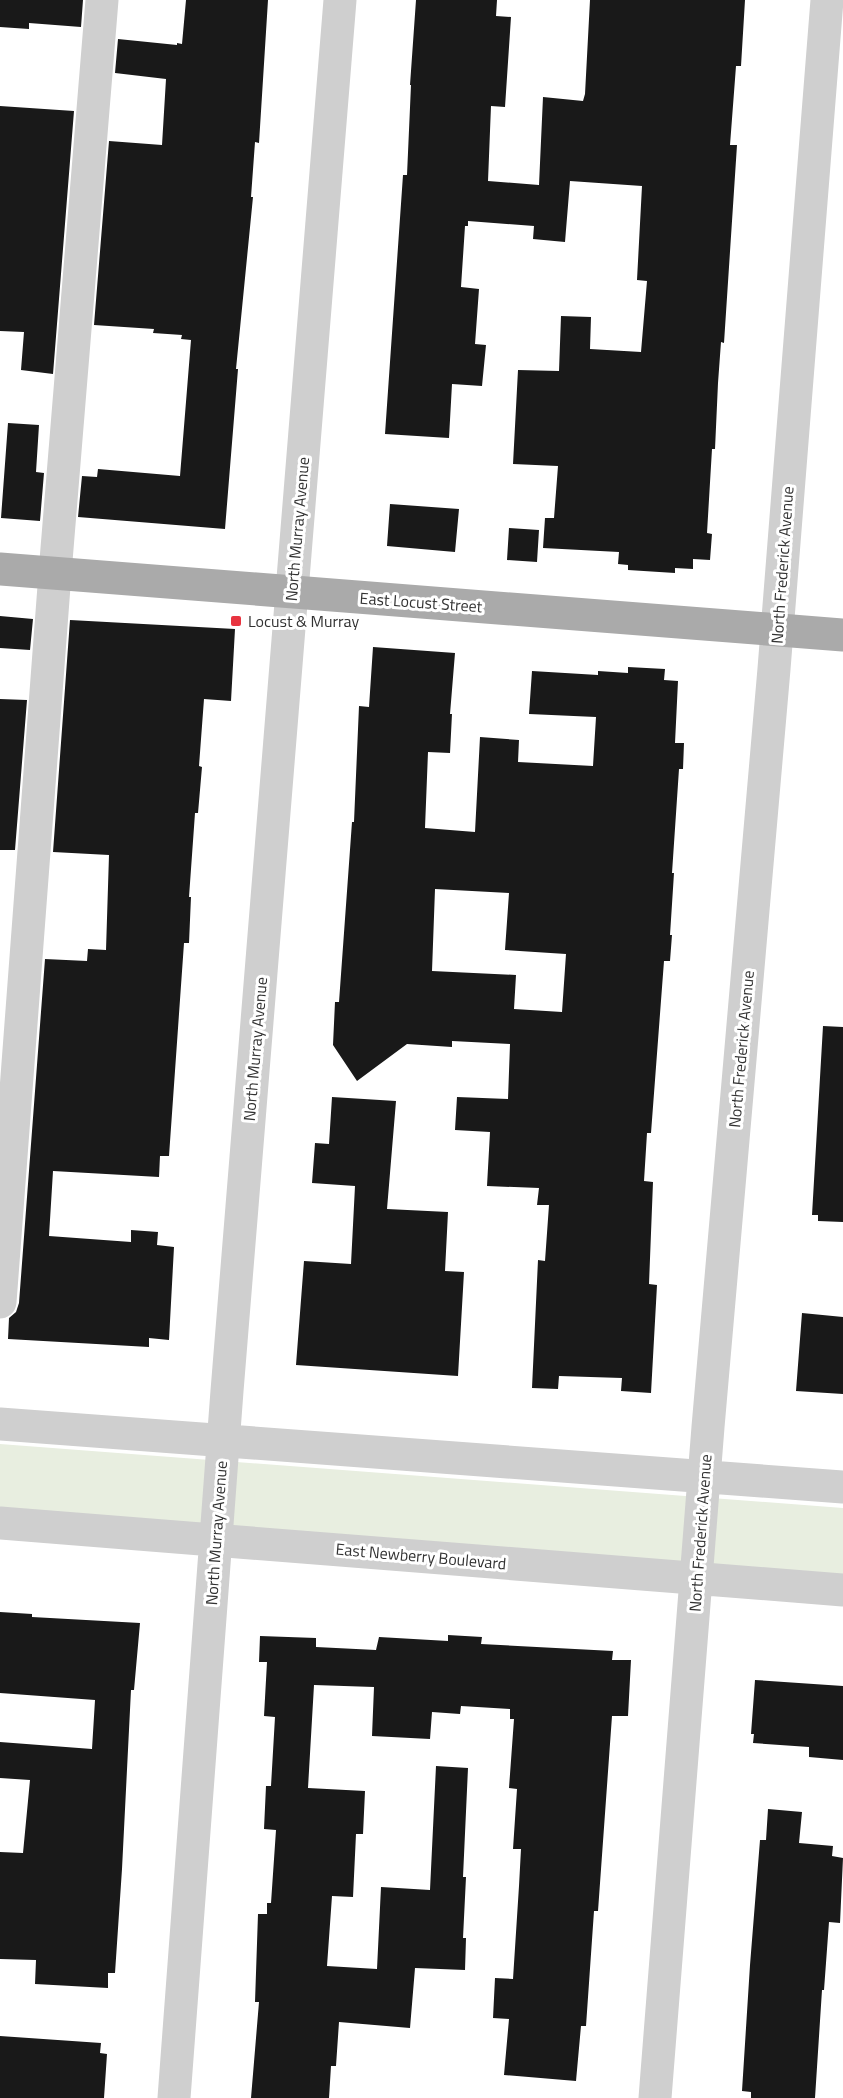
<svg xmlns="http://www.w3.org/2000/svg" width="843" height="2098" font-family="'Titillium Web',sans-serif">
<style>
.green{fill:#e8eee0}
.building{fill:#191919;fill-rule:evenodd}
.lines{fill:none;stroke-linecap:round;stroke-linejoin:round}
.minor{stroke:#cfcfcf;stroke-width:33}
.major{stroke:#aaa;stroke-width:33}
.poi-dot{fill:#e83440;stroke:#fff;stroke-width:2}
.labels{text-anchor:middle;stroke-width:6;stroke-linejoin:round;paint-order:stroke}
.street-label{font-size:16px;fill:#323232;stroke:#fff}
.poi-label{font-size:16px;fill:#323232;stroke:#fff;text-anchor:start}
</style>
<rect width="100%" height="100%" fill="#fff"/>
<path class="green" d="M0 1444 843 1508V1575L0 1509Z"/>
<path class="building" d="M0 0H83L81 27 29 23V29L0 27Z
M186 0H268L259 143 255 142 251 197H253L236 369H238L225 529 78 517 82 476 97 477 98 469 180 476 191 340 181 339 182 335 153 333 154 329 94 325 109 141 162 145 166 79 115 73 118 39 177 45V43L182 44Z
M416 0H497L496 16 511 17 505 107 491 106 488 181 539 185 543 97 583 101 585 94 590 0H745L741 66H736L730 145H737L724 343 721 342 718 383 715 449H712L707 533 712 534 710 560 693 559V569L675 568V573L628 570V565L618 564 619 552 543 548 545 518H554L558 466 513 464 518 370 559 371 561 316 591 317 590 349 641 352 647 281 637 280 642 186 570 181 565 242 533 239 534 226 468 221V226H465L461 287 479 289 475 344 486 345 482 386 452 384 449 438 385 434 403 175H407L411 85H410Z
M0 106 74 111 53 374 21 370 24 332 0 331Z
M8 423 39 425 36 472 44 473 40 521 1 518Z
M390 504 459 509 455 552 387 546Z
M509 528 539 530 537 562 507 560Z
M0 616 33 619 30 650 0 648Z
M70 620 235 629 231 701 204 699 199 766 202 767 198 813H195L189 897H191L189 943H184L169 1156H160L159 1177 53 1171 49 1236 131 1242V1230L158 1232 157 1245 174 1247 169 1340 149 1338V1347L8 1339 9 1318 16 1312 19 1303 45 959 87 961 88 949 106 950 109 855 53 852Z
M373 647 455 653 450 714H452L450 753 428 752 425 828 475 832 480 737 519 740 518 762 593 766 596 717 529 714 532 671 598 675V671L628 673V667L665 669 664 680 678 681 675 743H684L683 769H679L672 873H674L670 935H672L670 961H664L651 1133H647L644 1181 653 1182 649 1284 657 1285 651 1393 621 1391 622 1378 559 1376 558 1389 532 1388 538 1260 545 1261 549 1205H537L539 1188 487 1186 490 1132 455 1130 457 1097 508 1099 510 1044 452 1041V1047L407 1044 357 1081 333 1045 335 1002H339L352 822H354L359 706 369 707ZM435 889 509 893 505 950 566 954 562 1012 514 1009 516 975 432 971Z
M0 699 27 700 15 850H0Z
M823 1026 843 1027V1222L818 1221V1215H812Z
M332 1097 396 1101 387 1209 448 1212 445 1271 464 1272 458 1376 296 1365 304 1261 351 1264 355 1186 312 1183 315 1143 329 1144Z
M802 1313 843 1317V1394L796 1391Z
M0 1612 32 1614V1617L140 1623 134 1690H131L122 1869 115 1973H108V1988L35 1984 36 1960 0 1959V1852L23 1853 30 1780 0 1778V1742L92 1749 95 1700 0 1693Z
M448 1635 482 1637 481 1644 613 1651 612 1660H631L628 1716H612L598 1911H594L586 2026H581L576 2081 504 2075 509 2019 493 2018 495 1978 513 1979 519 1886 521 1849H513L517 1789 509 1788 514 1719H510V1709L461 1706 460 1714 432 1712 430 1739 372 1736 374 1687 314 1685 308 1788 365 1791 363 1834H356L353 1897 332 1896 327 1966 377 1969 381 1887 430 1890 436 1766 468 1768 463 1877H466L463 1938H466L465 1970 415 1968 410 2028 339 2022 336 2066H331L329 2098H251L259 2002H255L258 1914H267V1903H271L276 1830 264 1829 266 1786H271L275 1717 264 1716 267 1662H259L260 1636 316 1638V1647L376 1650 379 1637 448 1641Z
M755 1680 843 1686V1760L809 1757V1747L753 1743 754 1734H751Z
M768 1809 802 1812 799 1843 833 1846 832 1856 843 1858 840 1923 829 1922 824 1990H822L815 2098H751V2092L742 2091 750 1965 760 1840H766Z
M0 2036 101 2043 100 2053 107 2054 104 2098H0Z"/>
<g class="lines">
<path class="minor" d="M0 1302 55 573 102 0
M0 1424 843 1487
M0 1523 843 1590
M174 2098 227 1391 340 0
M655 2098 708 1427 774 669 827 0"/>
<path class="major" d="M0 569 843 635"/>
</g>
<rect class="poi-dot" x="230" y="615" width="12" height="12" rx="3"/>
<g class="labels">
<g class="street-label">
<text transform="translate(297 529) rotate(-85)" y="6">North Murray Avenue</text>
<text transform="translate(782 565) rotate(-86)" y="6">North Frederick Avenue</text>
<text transform="translate(421 602) rotate(4)" y="6">East Locust Street</text>
<text transform="translate(255 1049) rotate(-85)" y="6">North Murray Avenue</text>
<text transform="translate(741 1049) rotate(-85)" y="6">North Frederick Avenue</text>
<text transform="translate(216 1533) rotate(-86)" y="6">North Murray Avenue</text>
<text transform="translate(700 1533) rotate(-86)" y="6">North Frederick Avenue</text>
<text transform="translate(421 1556) rotate(5)" y="6">East Newberry Boulevard</text>
</g>
<g class="poi-label">
<text x="248" y="627">Locust &amp; Murray</text>
</g>
</g>
</svg>
